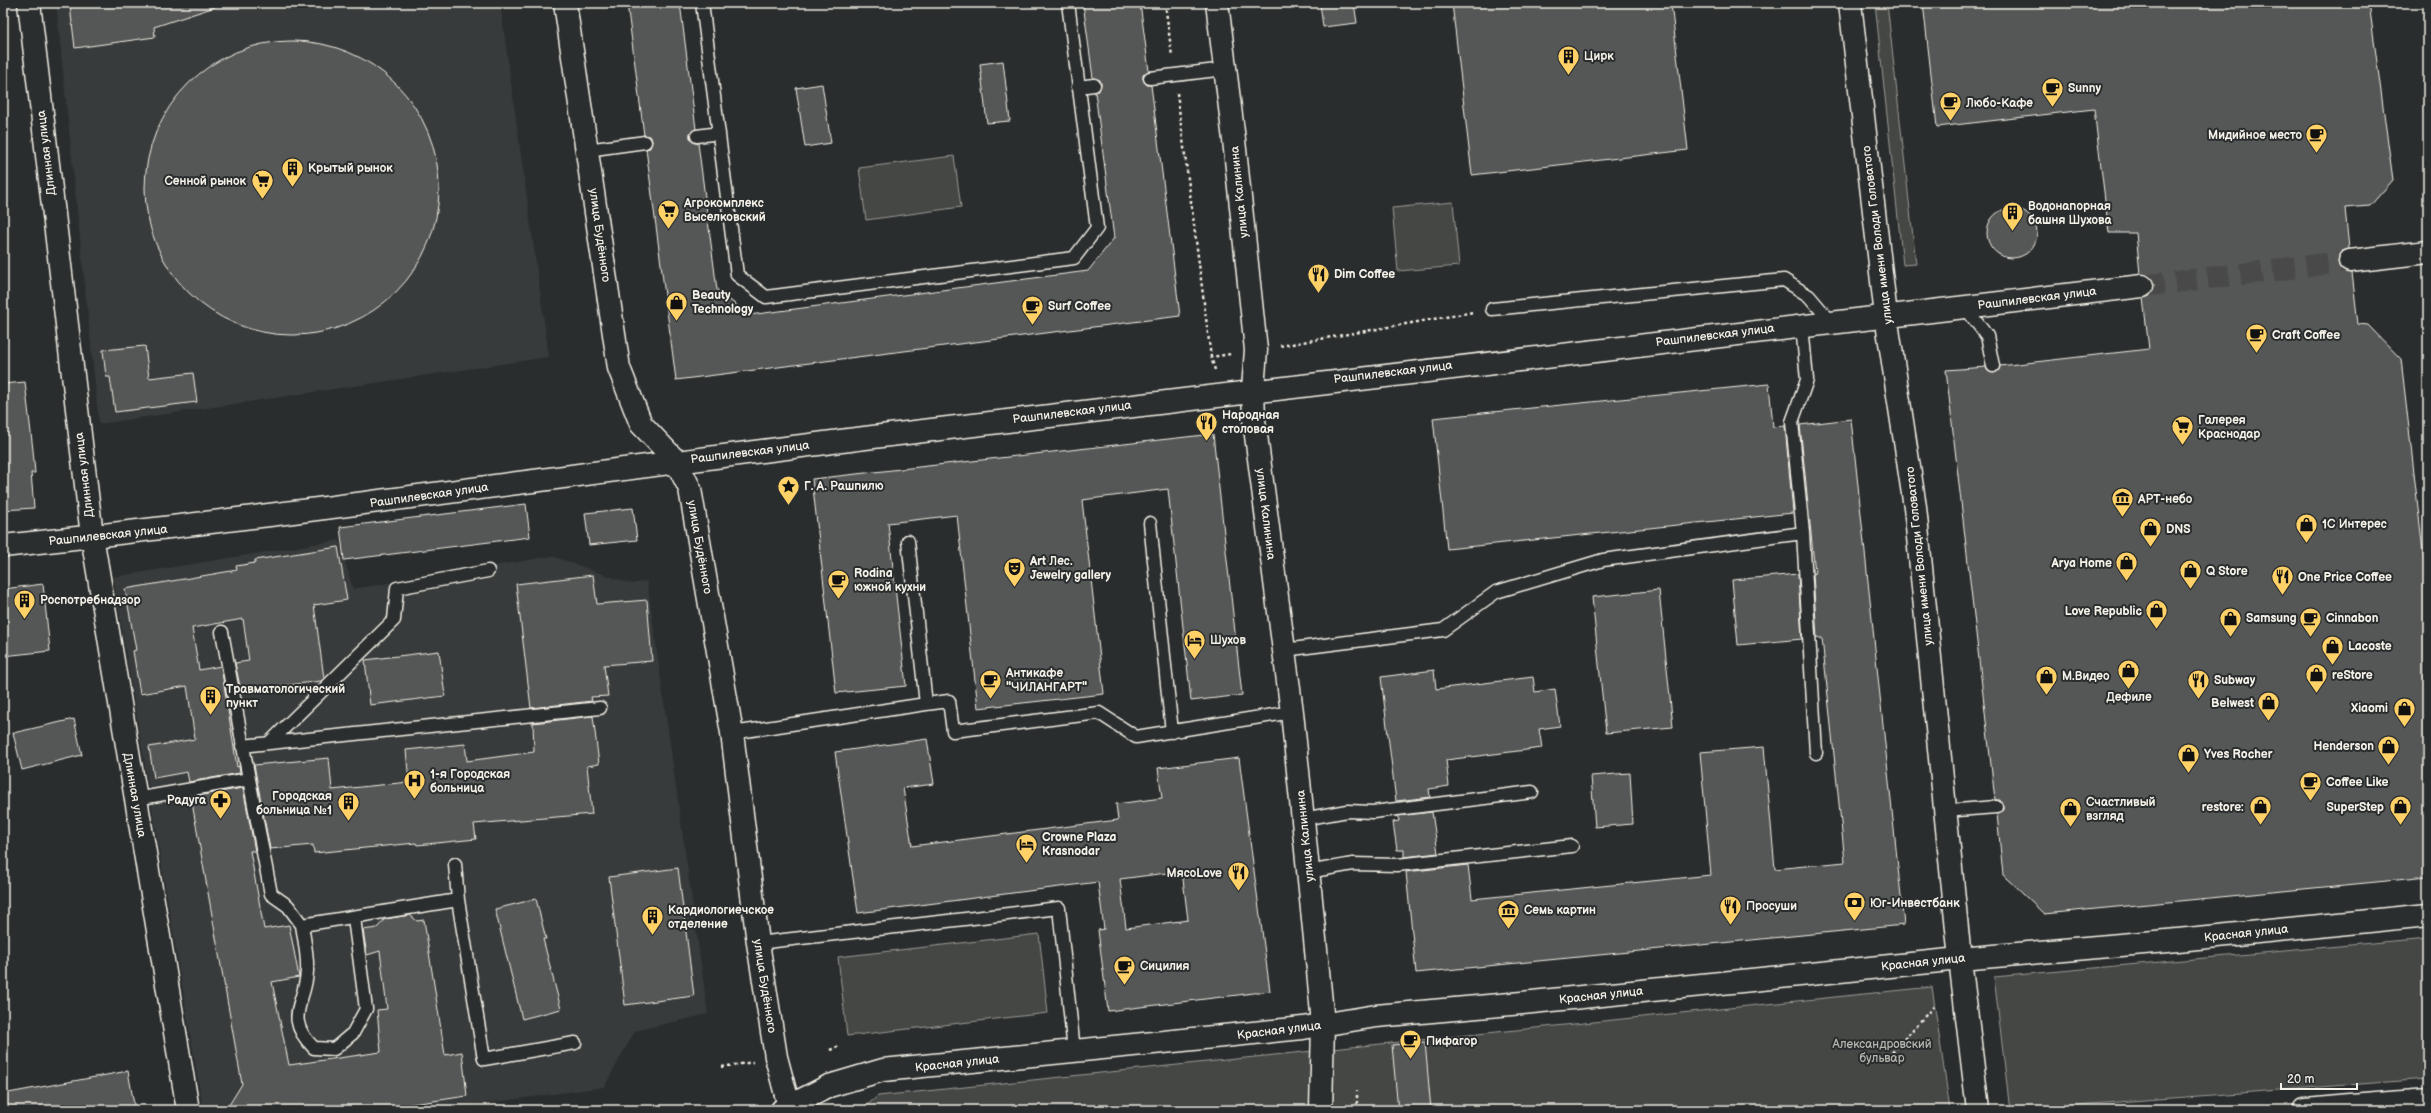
<svg xmlns="http://www.w3.org/2000/svg" width="2431" height="1113" font-family="'Balsamiq Sans',sans-serif">
<style>
.built{fill:#373a3a}
.green{fill:#444645;stroke:#9c9c96}
.building{fill:#555756;stroke:#f4f1e8;fill-rule:evenodd}
.lines{fill:none;stroke-linecap:round;stroke-linejoin:round}
.tertiary-tunnel{stroke:#484a4a;stroke-width:22;stroke-dasharray:22 11;stroke-linecap:butt}
.service-casing{stroke:#f4f1e8;stroke-width:15}
.minor-casing{stroke:#f4f1e8;stroke-width:25}
.tertiary-casing{stroke:#f4f1e8;stroke-width:25}
.secondary-casing{stroke:#f4f1e8;stroke-width:25}
.primary-casing{stroke:#f4f1e8;stroke-width:25}
.path{stroke:#f4f1e8;stroke-width:2.5;stroke-dasharray:3 3;stroke-linecap:butt}
.service{stroke:#2a2d2e;stroke-width:12}
.minor{stroke:#2a2d2e;stroke-width:22}
.tertiary{stroke:#2a2d2e;stroke-width:22}
.secondary{stroke:#2a2d2e;stroke-width:22}
.primary{stroke:#2a2d2e;stroke-width:22}
.labels{text-anchor:middle;stroke-width:4;stroke-linejoin:round;paint-order:stroke}
.poi-label{font-size:12px;font-weight:bold;fill:#f4f1e8;stroke:#2a2d2e;text-anchor:start}
.street-label{font-size:12px;fill:#f4f1e8;stroke:#2a2d2e}
.park-label{font-size:12px;fill:#b6b5af;stroke:#2a2d2e}
</style>
<rect width="100%" height="100%" fill="#2a2d2e"/>
<filter id="ink" filterUnits="userSpaceOnUse"><feTurbulence type="fractalNoise" baseFrequency=".025" numOctaves="2"/><feDisplacementMap in="SourceGraphic" scale="8" xChannelSelector="R" yChannelSelector="G"/><feConvolveMatrix kernelMatrix="1 2 1 2 8 2 1 2 1" color-interpolation-filters="sRGB"/></filter>
<g filter="url(#ink)">
<path class="built" d="M56 3H500L549 357 99 424Z
M339 540 353 589 552 556 631 584 647 581 708 1014 635 1031 604 1087 437 1110H203L113 577Z"/>
<path class="green" d="M1875 3H1887L1916 264 1903 265Z
M954 156 961 207 866 220 859 168Z
M1453 202 1459 266 1398 271 1392 208Z
M1039 934 1048 1013 847 1036 838 957Z
M2428 938V1079L2010 1110 1994 977Z
M1932 987 1950 1110H861L878 1096Z"/>
<path class="building" d="M100 3H214L215 7 154 27 155 37 75 48 70 6Z
M627 3H680L696 129 690 133V137L694 143H698L717 290 749 315 1088 271 1114 238 1095 92 1099 91 1101 84 1100 80 1093 78 1083 3H1140L1149 71 1143 75V79L1147 85H1151L1180 316 676 380 646 149 650 148 652 141 651 137 644 135Z
M1320 3H1354L1357 23 1323 27Z
M1452 3H1671L1688 150 1472 175Z
M1923 3H2369L2393 180 2370 206 2345 208 2349 249 2342 251 2338 262 2345 272 2352 273 2358 324 2368 325 2401 359 2428 595V877L2044 914 2003 875 1997 814 2003 811V806L2000 800H1995L1946 370 1986 367 1988 371 1994 373 1998 371 2000 366 2149 349 2143 298 2150 296 2154 285 2152 278 2140 274 2136 233H2109L2094 109 1937 127Z
M145 188a147 147 0 1 1 294 0a147 147 0 1 1-294 0Z
M1003 61 1010 121 987 123 980 64Z
M822 84 831 143 805 147 796 88Z
M1987 233a25 25 0 1 1 50 0a25 25 0 1 1-50 0Z
M145 346 149 378 193 373 197 402 115 412 110 377H106L103 350Z
M25 382 33 450 35 473H31L34 508 3 510V384Z
M1769 384 1773 427 1785 426 1793 513 1447 549 1433 418Z
M1851 419 1904 925 1416 973 1406 872 1468 865 1472 899 1711 875 1700 752 1764 747 1775 869 1845 862 1822 638H1817L1813 573H1815L1800 425Z
M1213 434 1242 695 1191 701 1168 489 1082 500 1104 694 978 708 957 515 888 523 906 686 836 693 812 479Z
M526 504 530 537 344 560 340 527Z
M633 508 637 540 589 545 585 513Z
M338 547 347 600 314 605 324 678 321 681 241 691 235 663 249 661 243 619 192 628 199 670 221 666 237 767 239 766 240 773 189 782 187 772 154 778 149 747 195 739 187 686 140 694 133 651 136 650 125 589 237 570 236 566 255 563V560Z
M1798 574 1802 639 1738 645 1732 580Z
M593 575 597 604 647 600 652 661 604 665 608 696 591 697 592 701 531 708 516 584Z
M43 584 50 651 3 656V589Z
M1659 590 1673 727 1606 733 1592 597Z
M439 651 445 696 370 705 365 660Z
M1434 670 1436 689 1533 677 1535 692 1555 689 1560 726 1539 729 1542 748 1446 760 1449 786 1429 789 1430 797 1396 801 1381 677Z
M593 716 599 764 587 766 592 814 474 824 476 839 417 845 416 843 314 853 313 845 270 849 254 765 329 758 332 790 409 782 406 750 465 744 467 761 534 752 533 723Z
M74 719 82 755 22 770 13 733Z
M927 739 934 784 903 788 912 846 1118 820 1116 804 1162 798 1158 768 1239 758 1270 991 1108 1011 1098 930 1104 929 1098 882 858 913 835 752ZM1182 871 1188 920 1126 928 1120 879Z
M1630 773 1633 824 1595 827 1591 776Z
M243 788 255 851H250L264 929 289 925 299 977 272 982 289 1065 381 1052 377 1010 387 1009 380 951 367 955 363 930 377 928 385 919 410 915 417 921 424 920 445 1055 462 1052 467 1096 372 1110H226L242 1084 191 797Z
M1432 812 1438 853 1404 857V850H1397L1393 822 1399 821 1398 816Z
M678 868 694 996 625 1005 609 877Z
M536 899 546 939H543L561 1009 522 1019 495 909Z
M1425 1042 1431 1110H1398L1392 1045Z
M128 1071 135 1110H3V1094Z"/>
<g class="lines">
<path class="tertiary-tunnel" d="M2142 286 2350 261"/>
<defs>
<path id="service" d="M702 3 737 275 766 297 1074 258 1097 228 1068 3
M1150 78 1225 69
M1078 87 1094 85
M697 136 719 133
M587 150 645 142
M1965 307 1987 336 1993 366
M1492 309 1784 280 1809 296 1831 322
M1802 325 1807 380 1792 422 1803 533
M1150 523 1172 732
M222 632 249 779
M1284 650 1443 630 1496 592 1603 560 1803 533 1816 753
M926 704 949 701 953 731 1099 713 1136 737 1292 712
M732 733 926 704 908 541
M270 742 394 620 397 588 488 571
M242 746 600 708
M136 799 249 779 271 894 288 906 302 925 458 900
M1945 811 1996 807
M1303 819 1347 811 1373 812 1532 792
M455 864 458 900 484 1059 575 1043
M1308 872 1353 864 1397 865 1572 846
M302 925C304 939 308 956 307 971 306 1003 282 1017 314 1048L334 1049 353 1033 366 1009 354 918
M758 943 1059 908 1074 1051"/>
<path id="minor" d="M1850 3 1886 316"/>
<path id="tertiary" d="M29 3 92 536 188 1110
M565 3 619 368 641 424 676 461 690 489 732 733 758 943 776 1057 790 1110
M1217 3 1234 140 1256 350 1253 389 1254 420 1292 712 1315 939 1323 1024 1321 1110
M2350 261 2428 252
M1886 316 1915 507 1960 959
M3 546C294 515 583 473 873 437 1296 384 1719 335 2142 286"/>
<path id="secondary" d="M782 1110 829 1086 883 1070 1303 1028 1376 1016 1522 1003 1960 959"/>
<path id="primary" d="M1978 1110 1960 959 2178 940 2428 915
M2303 1110 2428 1100"/>
</defs>
<use href="#service" class="service-casing"/>
<use href="#minor" class="minor-casing"/>
<use href="#tertiary" class="tertiary-casing"/>
<use href="#secondary" class="secondary-casing"/>
<use href="#primary" class="primary-casing"/>
<path class="path" d="M1165 3 1172 56
M1177 93 1211 357
M1280 346 1474 312
M1215 370 1211 357 1231 354
M830 1050 839 1046
M1888 1057 1935 1005
M722 1067 753 1062
M1357 1110V1091"/>
<use href="#service" class="service"/>
<use href="#minor" class="minor"/>
<use href="#tertiary" class="tertiary"/>
<use href="#secondary" class="secondary"/>
<use href="#primary" class="primary"/>
</g>
</g>
<defs>
<symbol id="building-pin" viewBox="-11 -11 22 30"><path d="M0 17L-7.5 6A9.5 9.5 0 1 1 7.5 6Z" fill="#ffd166" stroke="#2a2d2e"/><path d="M-4-6H4V6H1V3H-1V6H-4ZM-2.5-4.3h1.7v1.8h-1.7ZM.8-4.3h1.7v1.8H.8ZM-2.5-1h1.7V.8h-1.7ZM.8-1h1.7V.8H.8Z" fill="#111"/></symbol>
<symbol id="cafe-pin" viewBox="-11 -11 22 30"><path d="M0 17L-7.5 6A9.5 9.5 0 1 1 7.5 6Z" fill="#ffd166" stroke="#2a2d2e"/><path d="M-5.5-4.5H6V0H3Q3 3.5 0 3.5H-2.5Q-5.5 3.5-5.5 0ZM3-3.2v2h1.7v-2ZM-6 4.5H4V6H-6Z" fill="#111"/></symbol>
<symbol id="supermarket-pin" viewBox="-11 -11 22 30"><path d="M0 17L-7.5 6A9.5 9.5 0 1 1 7.5 6Z" fill="#ffd166" stroke="#2a2d2e"/><path d="M-6-5.5h2.5l.6 2H6L4.5 2H-2.5L-4.4-4H-6ZM-1.5 3.2a1.3 1.3 0 1 0 .1 0ZM3 3.2a1.3 1.3 0 1 0 .1 0Z" fill="#111"/></symbol>
<symbol id="restaurant-pin" viewBox="-11 -11 22 30"><path d="M0 17L-7.5 6A9.5 9.5 0 1 1 7.5 6Z" fill="#ffd166" stroke="#2a2d2e"/><path d="M-5-6h1v4h1v-4h1v4h1v-4h1v5L-1.5 .5V6h-2V.5L-5-1ZM5-6V6H3V1.5H1.5Q1.5-4 5-6Z" fill="#111"/></symbol>
<symbol id="shop-pin" viewBox="-11 -11 22 30"><path d="M0 17L-7.5 6A9.5 9.5 0 1 1 7.5 6Z" fill="#ffd166" stroke="#2a2d2e"/><path d="M-5-2.5h2.3a2.7 3.5 0 0 1 5.4 0H5L5.5 6h-11ZM-1.5-2.5h3a1.5 2.3 0 0 0-3 0Z" fill="#111"/></symbol>
<symbol id="sight-pin" viewBox="-11 -11 22 30"><path d="M0 17L-7.5 6A9.5 9.5 0 1 1 7.5 6Z" fill="#ffd166" stroke="#2a2d2e"/><path d="M0-6L1.8-2.2L6-1.7L2.9 1.2L3.7 5.4L0 3.3L-3.7 5.4L-2.9 1.2L-6-1.7L-1.8-2.2Z" fill="#111"/></symbol>
<symbol id="museum-pin" viewBox="-11 -11 22 30"><path d="M0 17L-7.5 6A9.5 9.5 0 1 1 7.5 6Z" fill="#ffd166" stroke="#2a2d2e"/><path d="M0-6L6-3V-2H-6V-3ZM-5-1h2V3h-2ZM-1-1h2V3h-2ZM3-1h2V3H3ZM-6 4H6V6H-6Z" fill="#111"/></symbol>
<symbol id="theatre-pin" viewBox="-11 -11 22 30"><path d="M0 17L-7.5 6A9.5 9.5 0 1 1 7.5 6Z" fill="#ffd166" stroke="#2a2d2e"/><path d="M-5-5.5Q0-4 5-5.5V0Q5 5 0 6Q-5 5-5 0ZM-3.3-2.5H-1v1.5H-3.3ZM1-2.5H3.3v1.5H1ZM-2.8 1Q0 5.5 2.8 1Z" fill="#111"/></symbol>
<symbol id="hotel-pin" viewBox="-11 -11 22 30"><path d="M0 17L-7.5 6A9.5 9.5 0 1 1 7.5 6Z" fill="#ffd166" stroke="#2a2d2e"/><path d="M-6-4.5h1.5V1H6V5H4.5V3h-9V5H-6ZM-4 0a1.8 1.8 0 1 1 3.6 0ZM.5 0V-2.5h3Q6-2.5 6 0Z" fill="#111"/></symbol>
<symbol id="hospital-pin" viewBox="-11 -11 22 30"><path d="M0 17L-7.5 6A9.5 9.5 0 1 1 7.5 6Z" fill="#ffd166" stroke="#2a2d2e"/><path d="M-5-5h3v3.5h4V-5h3V5h-3V1.5h-4V5h-3Z" fill="#111"/></symbol>
<symbol id="pharmacy-pin" viewBox="-11 -11 22 30"><path d="M0 17L-7.5 6A9.5 9.5 0 1 1 7.5 6Z" fill="#ffd166" stroke="#2a2d2e"/><path d="M-2-6h4v4h4v4h-4v4h-4v-4h-4v-4h4Z" fill="#111"/></symbol>
<symbol id="bank-pin" viewBox="-11 -11 22 30"><path d="M0 17L-7.5 6A9.5 9.5 0 1 1 7.5 6Z" fill="#ffd166" stroke="#2a2d2e"/><path d="M-6-4H6V4H-6ZM0-2.3a2.3 2.3 0 1 0 0 4.6a2.3 2.3 0 1 0 0-4.6Z" fill="#111"/></symbol>
</defs>
<g fill-rule="evenodd">
<use href="#building-pin" x="1556" y="44" width="25" height="34"/>
<use href="#cafe-pin" x="2040" y="76" width="25" height="34"/>
<use href="#cafe-pin" x="1938" y="90" width="25" height="34"/>
<use href="#cafe-pin" x="2304" y="122" width="25" height="34"/>
<use href="#building-pin" x="280" y="156" width="25" height="34"/>
<use href="#supermarket-pin" x="250" y="168" width="25" height="34"/>
<use href="#supermarket-pin" x="656" y="198" width="25" height="34"/>
<use href="#building-pin" x="2000" y="200" width="25" height="34"/>
<use href="#restaurant-pin" x="1306" y="262" width="25" height="34"/>
<use href="#shop-pin" x="664" y="290" width="25" height="34"/>
<use href="#cafe-pin" x="1020" y="294" width="25" height="34"/>
<use href="#cafe-pin" x="2244" y="322" width="25" height="34"/>
<use href="#restaurant-pin" x="1194" y="410" width="25" height="34"/>
<use href="#supermarket-pin" x="2170" y="414" width="25" height="34"/>
<use href="#sight-pin" x="776" y="474" width="25" height="34"/>
<use href="#museum-pin" x="2110" y="486" width="25" height="34"/>
<use href="#shop-pin" x="2294" y="512" width="25" height="34"/>
<use href="#shop-pin" x="2138" y="516" width="25" height="34"/>
<use href="#shop-pin" x="2114" y="550" width="25" height="34"/>
<use href="#theatre-pin" x="1002" y="556" width="25" height="34"/>
<use href="#shop-pin" x="2178" y="558" width="25" height="34"/>
<use href="#restaurant-pin" x="2270" y="564" width="25" height="34"/>
<use href="#cafe-pin" x="826" y="568" width="25" height="34"/>
<use href="#building-pin" x="12" y="588" width="25" height="34"/>
<use href="#shop-pin" x="2144" y="598" width="25" height="34"/>
<use href="#shop-pin" x="2218" y="606" width="25" height="34"/>
<use href="#cafe-pin" x="2298" y="606" width="25" height="34"/>
<use href="#hotel-pin" x="1182" y="628" width="25" height="34"/>
<use href="#shop-pin" x="2320" y="634" width="25" height="34"/>
<use href="#shop-pin" x="2116" y="658" width="25" height="34"/>
<use href="#shop-pin" x="2304" y="662" width="25" height="34"/>
<use href="#shop-pin" x="2034" y="664" width="25" height="34"/>
<use href="#cafe-pin" x="978" y="668" width="25" height="34"/>
<use href="#restaurant-pin" x="2186" y="668" width="25" height="34"/>
<use href="#building-pin" x="198" y="684" width="25" height="34"/>
<use href="#shop-pin" x="2256" y="690" width="25" height="34"/>
<use href="#shop-pin" x="2392" y="696" width="25" height="34"/>
<use href="#shop-pin" x="2376" y="734" width="25" height="34"/>
<use href="#shop-pin" x="2176" y="742" width="25" height="34"/>
<use href="#hospital-pin" x="402" y="768" width="25" height="34"/>
<use href="#cafe-pin" x="2298" y="770" width="25" height="34"/>
<use href="#pharmacy-pin" x="208" y="788" width="25" height="34"/>
<use href="#building-pin" x="336" y="790" width="25" height="34"/>
<use href="#shop-pin" x="2248" y="794" width="25" height="34"/>
<use href="#shop-pin" x="2388" y="794" width="25" height="34"/>
<use href="#shop-pin" x="2058" y="796" width="25" height="34"/>
<use href="#hotel-pin" x="1014" y="832" width="25" height="34"/>
<use href="#restaurant-pin" x="1226" y="860" width="25" height="34"/>
<use href="#bank-pin" x="1842" y="890" width="25" height="34"/>
<use href="#restaurant-pin" x="1718" y="894" width="25" height="34"/>
<use href="#museum-pin" x="1496" y="898" width="25" height="34"/>
<use href="#building-pin" x="640" y="904" width="25" height="34"/>
<use href="#cafe-pin" x="1112" y="954" width="25" height="34"/>
<use href="#cafe-pin" x="1398" y="1028" width="25" height="34"/>
</g>
<g class="labels">
<g class="poi-label">
<text x="1584" y="60">Цирк</text>
<text x="2068" y="92">Sunny</text>
<text x="1966" y="107">Любо-Кафе</text>
<text x="2302" y="139" text-anchor="end">Мидийное место</text>
<text x="308" y="172">Крытый рынок</text>
<text x="246" y="185" text-anchor="end">Сенной рынок</text>
<text x="684" y="207">Агрокомплекс<tspan x="684" dy="14">Выселковский</tspan></text>
<text x="2028" y="210">Водонапорная<tspan x="2028" dy="14">башня Шухова</tspan></text>
<text x="1334" y="278">Dim Coffee</text>
<text x="692" y="299">Beauty<tspan x="692" dy="14">Technology</tspan></text>
<text x="1048" y="310">Surf Coffee</text>
<text x="2272" y="339">Craft Coffee</text>
<text x="1222" y="419">Народная<tspan x="1222" dy="14">столовая</tspan></text>
<text x="2198" y="424">Галерея<tspan x="2198" dy="14">Краснодар</tspan></text>
<text x="804" y="490">Г. А. Рашпилю</text>
<text x="2138" y="503">АРТ-небо</text>
<text x="2322" y="528">1С Интерес</text>
<text x="2166" y="533">DNS</text>
<text x="1030" y="565">Art Лес.<tspan x="1030" dy="14">Jewelry gallery</tspan></text>
<text x="2112" y="567" text-anchor="end">Arya Home</text>
<text x="2206" y="575">Q Store</text>
<text x="854" y="577">Rodina<tspan x="854" dy="14">южной кухни</tspan></text>
<text x="2298" y="581">One Price Coffee</text>
<text x="40" y="604">Роспотребнадзор</text>
<text x="2142" y="615" text-anchor="end">Love Republic</text>
<text x="2246" y="622">Samsung</text>
<text x="2326" y="622">Cinnabon</text>
<text x="1210" y="644">Шухов</text>
<text x="2348" y="650">Lacoste</text>
<text x="1006" y="677">Антикафе<tspan x="1006" dy="14">"ЧИЛАНГАРТ"</tspan></text>
<text x="2332" y="679">reStore</text>
<text x="2062" y="680">М.Видео</text>
<text x="2214" y="684">Subway</text>
<text x="226" y="693">Травматологический<tspan x="226" dy="14">пункт</tspan></text>
<text x="2129" y="701" text-anchor="middle">Дефиле</text>
<text x="2254" y="707" text-anchor="end">Belwest</text>
<text x="2388" y="712" text-anchor="end">Xiaomi</text>
<text x="2374" y="750" text-anchor="end">Henderson</text>
<text x="2204" y="758">Yves Rocher</text>
<text x="430" y="778">1-я Городская<tspan x="430" dy="14">больница</tspan></text>
<text x="2326" y="786">Coffee Like</text>
<text x="332" y="800" text-anchor="end">Городская<tspan x="332" dy="14">больница №1</tspan></text>
<text x="206" y="804" text-anchor="end">Радуга</text>
<text x="2086" y="806">Счастливый<tspan x="2086" dy="14">взгляд</tspan></text>
<text x="2244" y="811" text-anchor="end">restore:</text>
<text x="2384" y="811" text-anchor="end">SuperStep</text>
<text x="1042" y="841">Crowne Plaza<tspan x="1042" dy="14">Krasnodar</tspan></text>
<text x="1222" y="877" text-anchor="end">МясоLove</text>
<text x="1870" y="907">Юг-Инвестбанк</text>
<text x="1746" y="910">Просуши</text>
<text x="668" y="914">Кардиологиечское<tspan x="668" dy="14">отделение</tspan></text>
<text x="1524" y="914">Семь картин</text>
<text x="1140" y="970">Сицилия</text>
<text x="1426" y="1045">Пифагор</text>
</g>
<g class="street-label">
<text transform="translate(46 153) rotate(-97)" y="4">Длинная улица</text>
<text transform="translate(1239 192) rotate(-96)" y="4">улица Калинина</text>
<text transform="translate(600 235) rotate(82)" y="4">улица Будённого</text>
<text transform="translate(1877 235) rotate(-97)" y="4">улица имени Володи Головатого</text>
<text transform="translate(2037 298) rotate(-7)" y="4">Рашпилевская улица</text>
<text transform="translate(1715 335) rotate(-7)" y="4">Рашпилевская улица</text>
<text transform="translate(1393 372) rotate(-7)" y="4">Рашпилевская улица</text>
<text transform="translate(1072 412) rotate(-7)" y="4">Рашпилевская улица</text>
<text transform="translate(750 452) rotate(-7)" y="4">Рашпилевская улица</text>
<text transform="translate(84 475) rotate(-97)" y="4">Длинная улица</text>
<text transform="translate(429 495) rotate(-8)" y="4">Рашпилевская улица</text>
<text transform="translate(1266 514) rotate(83)" y="4">улица Калинина</text>
<text transform="translate(108 535) rotate(-6)" y="4">Рашпилевская улица</text>
<text transform="translate(700 547) rotate(80)" y="4">улица Будённого</text>
<text transform="translate(1919 556) rotate(-96)" y="4">улица имени Володи Головатого</text>
<text transform="translate(135 795) rotate(80)" y="4">Длинная улица</text>
<text transform="translate(1305 836) rotate(-96)" y="4">улица Калинина</text>
<text transform="translate(2246 933) rotate(-6)" y="4">Красная улица</text>
<text transform="translate(1923 962) rotate(-6)" y="4">Красная улица</text>
<text transform="translate(765 986) rotate(81)" y="4">улица Будённого</text>
<text transform="translate(1601 995) rotate(-6)" y="4">Красная улица</text>
<text transform="translate(1279 1030) rotate(-7)" y="4">Красная улица</text>
<text transform="translate(957 1063) rotate(-6)" y="4">Красная улица</text>
</g>
<g class="park-label">
<text x="1882" y="1048">Александровский<tspan x="1882" dy="14">бульвар</tspan></text>
</g>
</g>
<rect width="2431" height="1113" fill="none" stroke="#2a2d2e" stroke-width="16"/>
<rect x="8" y="8" width="2415" height="1097" fill="none" stroke="#f4f1e8" stroke-width="1.5" filter="url(#ink)"/>
<path d="M2281 1083v6h76v-6" fill="none" stroke="#f4f1e8" stroke-width="2"/>
<text x="2287" y="1083" font-size="12" fill="#f4f1e8" stroke="#2a2d2e" stroke-width="3" paint-order="stroke">20 m</text>
</svg>
